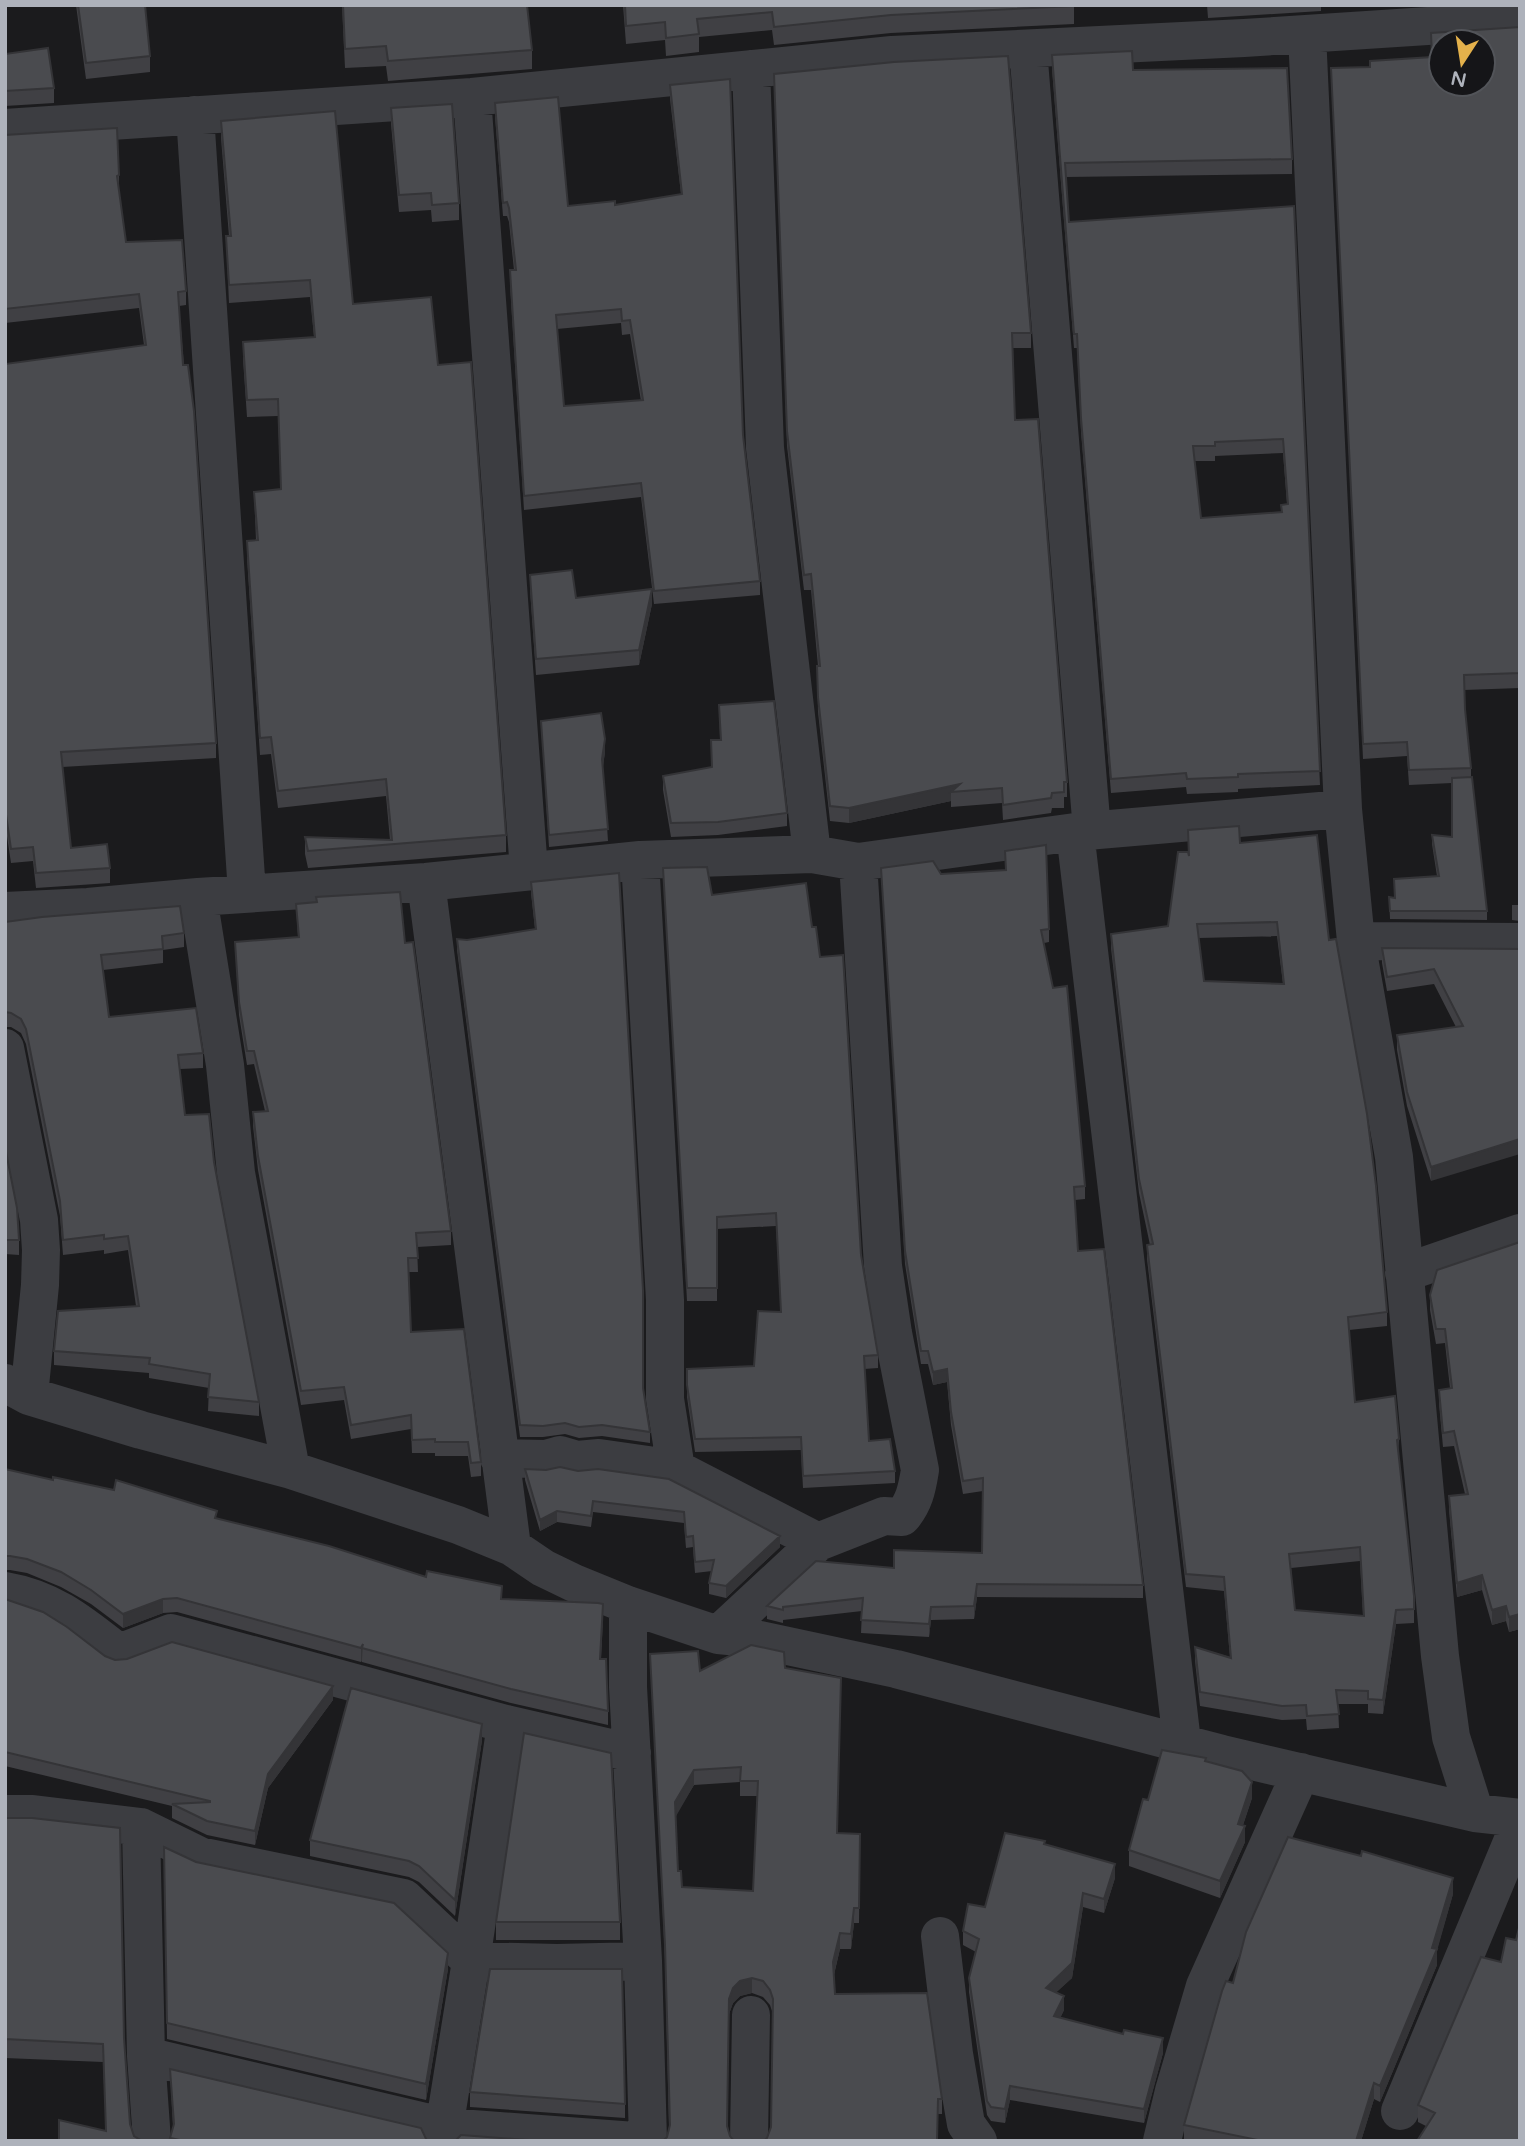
<svg xmlns="http://www.w3.org/2000/svg" width="1525" height="2146" font-family="'Varela Round',sans-serif">
<style>
.lines{fill:none;stroke-linecap:round;stroke-linejoin:round}
.minor{stroke:#3c3d41;stroke-width:38}
.wall{fill:#404044;fill-rule:evenodd}
.shaded-wall{fill:#343437}
.building{fill:#4a4b4f;stroke:#343437;stroke-width:2;fill-rule:evenodd}
</style>
<rect width="100%" height="100%" fill="#1b1b1d"/>
<g class="lines">
<path class="minor" d="M1307 34 1343 809 1356 941 1394 1157 1440 1656 1451 1737 1475 1813
M1028 49 1092 831
M751 69 765 448 812 854
M472 97 529 871
M195 115 247 893
M5 128 472 97 892 55 1244 38 1520 20
M1075 832 1182 1742
M640 860 665 1300V1399L676 1469 818 1542
M426 882 512 1547
M198 897 225 1065 236 1173 291 1470
M5 911 88 907 198 897 426 882 640 860 812 854 858 862 1075 832 1343 809
M1356 941 1520 942
M5 1048 39 1220 41 1250 40 1285 29 1396
M1404 1273 1520 1233
M5 1383 29 1396 141 1430 291 1470 458 1525 512 1547 543 1568 574 1583 628 1605 718 1635 750 1638 896 1669 1222 1754 1475 1813 1520 1818
M499 1458 546 1459 560 1455 577 1460 599 1458 676 1469
M5 1591C53 1599 82 1624 119 1653L171 1633 506 1724 632 1753
M628 1605V1687L643 1961 648 2141
M718 1635 818 1542 884 1516 902 1517C914 1503 917 1489 920 1470L893 1333 883 1266 858 862
M5 1814H33L141 1827 200 1856 404 1898 471 1961 557 1963 643 1961
M141 1827 146 2056 152 2141
M940 1936 954 2054 966 2124 978 2141
M146 2056 446 2127 635 2141
M1400 2111 1520 1823
M442 2141 471 1961 506 1724
M749 2141 751 2015
M1162 2141 1174 2091 1205 1986 1301 1772"/>
</g>
<path class="wall" d="M76 5H145L150 56V72L86 79Z
M342 5 532 50V69L388 81 386 66 345 68Z
M623 5H1074V24L891 33 774 45 772 30 699 37V52L666 56 665 40 626 44Z
M1207 5H1321V11L1208 18Z
M1520 27V688L1464 690 1465 709 1471 768V777L1487 911V920L1390 919 1389 897 1395 898 1394 879 1437 876 1432 844V835L1452 837V783L1409 785 1407 756 1363 759 1331 68 1370 67 1431 57V33Z
M5 54 54 88V103L5 106Z
M1052 55 1133 70 1292 159V174L1066 177 1069 222 1294 206 1320 785 1238 789V792L1187 794 1186 787 1111 793 1081 432 1077 348H1074L1052 69ZM1283 453 1287 504 1281 512 1201 518 1195 461H1215V456Z
M774 74 1031 333V348H1013L1015 420 1067 782V797H1064V808H1052L1051 813 1003 820 1002 803 951 807V801L849 823 830 821 818 712 817 666H818L811 590H804L787 446Z
M670 85 743 435 760 581V595L654 604 641 497 524 510 510 284V270H514L509 222 507 216H503L495 117V103L568 206 615 205 681 194 670 99ZM621 323 622 335 630 334 641 401 564 406 557 329Z
M391 108 459 203V220L432 222 431 210 399 212 391 124Z
M221 121 353 304 438 365 506 835V852L308 868 305 854V837L390 840 386 796 278 808 271 754 260 755 247 558V541L256 540 254 492 281 490 278 416 247 417 243 359V342L314 337 310 297 229 303 226 236H229L221 138Z
M5 135 119 175V189L126 242 186 291V305L179 306 216 743V758L62 767 71 848 110 868V883L36 888 33 861 11 863 5 823V364L144 345 139 308 5 323Z
M530 575 576 598 652 604 639 665 536 675 530 590Z
M719 705 787 813V826L718 835 671 837 663 790V776L711 767V740H720Z
M541 721 605 752 603 767 608 841 549 847Z
M1240 843 1329 940 1387 1312V1326L1349 1330 1355 1402 1399 1439 1398 1453 1414 1596V1623L1396 1624 1383 1714 1368 1713V1704H1338L1339 1728 1307 1730 1306 1719 1282 1720 1200 1706 1195 1661V1647L1230 1657 1224 1591 1186 1587 1147 1259V1245H1150L1139 1193 1111 948V934L1168 926 1188 852ZM1277 936 1283 984 1204 981 1199 938ZM1360 1561 1363 1616 1295 1610 1291 1568Z
M1005 851 1049 929V942L1044 943 1085 1186V1199L1075 1200 1078 1251 1143 1585V1598L977 1597 974 1619 931 1620 929 1637 861 1633 862 1611 783 1620V1623L767 1619V1606L894 1568 982 1553 983 1491 963 1494 951 1425 947 1382 933 1385 928 1364H921L905 1264 881 868 941 874 1005 870Z
M663 868 712 895 861 1255 878 1355V1368L864 1369 869 1441 895 1471V1483L803 1488 801 1450 695 1452 687 1397V1369L754 1366 781 1312 776 1226 717 1229V1301H687Z
M531 882 643 1388 650 1432V1443L602 1436 579 1438 565 1434 543 1437H520L457 950V939L467 940 535 929 531 893Z
M316 897 405 943 451 1231V1245L417 1247 418 1272H409L411 1332 481 1462V1476L471 1477 468 1456H435V1453H412L411 1429 351 1439 344 1400 301 1405 258 1170 253 1126V1112L265 1111 254 1064 247 1065 239 1015 235 942 298 938 296 904 316 902Z
M1512 905H1520V921L1512 920Z
M5 922 184 933V947L163 950V963L103 970 109 1017 203 1053V1068L180 1069 185 1115 214 1162 259 1402V1416L208 1411 209 1388 149 1378V1373L54 1365V1351L136 1306 128 1250 104 1254V1250L63 1255 60 1216 26 1044 21 1033 11 1027H5Z
M1382 948 1520 949 1431 1181 1407 1106 1397 1050V1035L1456 1027 1434 984 1387 991 1382 963Z
M5 1147 19 1240V1255L5 1254Z
M1520 1242V1629L1509 1632 1506 1621 1492 1625 1482 1590 1457 1597 1449 1510V1496L1465 1494 1454 1446 1443 1447 1439 1404V1390L1450 1388 1445 1343 1436 1344 1430 1310V1295Z
M560 1467 780 1547 726 1598 709 1594V1583L712 1571 695 1573 693 1547 686 1548 684 1523 593 1512 591 1527 557 1522 540 1531 525 1480V1469L546 1470Z
M5 1469 217 1519 502 1599 603 1618 601 1659 608 1711V1725L511 1703 362 1662V1660L361 1662 177 1612 163 1613 123 1628 91 1604 61 1587 27 1573 10 1570H5Z
M5 1599 105 1656 115 1660 333 1700 268 1788 255 1845 207 1835 172 1818V1806L5 1766Z
M650 1654 700 1671 785 1668 837 1833 860 1834 859 1923H854L851 1949H840L834 1975 835 1994 942 2099V2114H938L767 2138 771 2127 773 2014 770 2005 763 1997 752 1993 740 1996 733 2003 729 2014 667 2137 669 2127 665 1960ZM740 1782V1796H757L753 1891 682 1887 678 1871 675 1816 694 1785Z
M482 1740 455 1916 419 1882 409 1877 310 1856V1840Z
M1206 1761 1252 1798 1243 1825 1245 1842 1220 1898 1129 1866V1850L1148 1800Z
M5 1818 124 2038 130 2124 106 2131 103 2062 5 2058Z
M1045 1844 1115 1878 1104 1913 1083 1907 1072 1978 1056 1992 1064 2010 1060 2018 1163 2053 1144 2123 1010 2100 1005 2123 991 2121 987 2115 969 1992V1978L976 1952 963 1945V1931Z
M164 1847 196 1862 448 1969 426 2100 167 2039Z
M1453 1894 1437 1949V1965L1380 2102 1374 2099 1361 2141H1184V2125L1233 1983Z
M496 1922H620V1940H496Z
M1501 1962 1520 2141 1426 2126 1418 2122V2105Z
M170 2069 427 2141H170L173 2127Z
M470 2092 625 2104V2118L470 2107Z"/>
<path class="shaded-wall" d="M652 589V604L639 665V650Z
M605 739V752L602 772V759Z
M960 784 951 792V801L849 823V808Z
M1520 1139V1154L1431 1181V1167Z
M947 1369V1382L933 1385V1372Z
M557 1511V1522L540 1531V1520Z
M780 1536V1547L726 1598V1586Z
M1482 1575V1590L1457 1597V1583Z
M977 1584V1597L974 1619V1606Z
M163 1599V1613L123 1628V1614Z
M1506 1606V1621L1492 1625V1610Z
M931 1607V1620L929 1637V1624Z
M1396 1610V1624L1383 1714V1700Z
M1520 1614V1629L1509 1632V1617Z
M363 1644 362 1660 361 1662V1648Z
M333 1686V1700L268 1788 255 1845V1831L268 1774Z
M482 1724V1740L455 1916V1900Z
M694 1770V1785L675 1818V1802Z
M1252 1782V1798L1238 1840V1824Z
M1245 1826V1842L1220 1898V1881Z
M1115 1864V1878L1104 1913V1899Z
M1453 1878V1894L1437 1951V1949V1965L1380 2102V2086L1432 1948Z
M1083 1893V1907L1072 1978 1046 2002V1988Z
M854 1908V1923L851 1949V1934Z
M840 1933V1949L833 1978V1962Z
M448 1953V1969L426 2100V2084Z
M752 1978V1993L740 1996 733 2003 729 2014V1999L733 1988 740 1981Z
M1064 1996V2010L1054 2031V2016Z
M1163 2038V2053L1144 2123V2109Z
M1374 2083V2099L1361 2141H1356Z
M1010 2086V2100L1005 2123V2109Z"/>
<path class="building" d="M78 5H145L150 56 86 63Z
M343 5H527L532 50 388 61 386 46 345 49Z
M625 5H1074V6L891 15 774 27 772 12 697 19 699 34 666 38 665 22 626 26Z
M1520 27V673L1464 675 1465 709 1471 768 1409 770 1407 742 1363 744 1331 68 1370 67V61L1432 57 1431 33ZM1441 42H1483V84H1441Z
M48 48 54 88 5 91V54Z
M1132 51 1133 70 1287 68 1292 159 1065 163 1069 222 1294 206 1320 771 1238 774V777L1187 779 1186 773 1111 779 1081 418 1077 334H1074L1052 55ZM1283 439 1288 504 1281 505 1282 512 1201 518 1193 446H1215V442Z
M1008 56 1031 333H1012L1015 420 1038 419 1067 782H1064V792L1052 793 1051 798 1003 805 1002 788 951 792 960 784 849 808 830 806 818 697 817 666H820L811 574 804 575 787 431 774 74 894 62Z
M730 79 743 435 760 581 654 591 641 483 524 496 510 270H516L509 208 507 202 503 203 495 103 558 97 568 206 615 201V205L682 194 670 85ZM621 309 622 321 630 320 643 400 564 406 556 315Z
M452 104 459 203 432 205 431 193 399 195 391 108Z
M335 111 353 304 431 297 438 365 471 362 506 835 308 851 305 837 392 840 386 779 278 791 271 737 260 738 247 541 258 540 254 492 281 489 278 399 247 400 243 342 315 337 310 280 229 285 226 236H231L221 121Z
M117 128 119 175 117 176 126 242 182 240 186 291 178 292 183 365H188L194 411 216 743 61 752 71 848 107 844 110 868 36 873 33 847 11 849 5 808V364L146 345 139 294 5 309V135Z
M572 570 576 598 652 589 639 650 536 659 530 575Z
M774 701 787 813 718 822 671 823 663 776 712 767 711 740H721L719 705Z
M601 713 605 739 602 759 608 829 549 835 541 721Z
M1472 777 1487 911H1390L1389 897 1395 898 1394 879 1439 876 1432 835 1452 837V778Z
M1239 826 1240 843 1317 835 1329 940 1336 939 1367 1114 1376 1186 1387 1312 1348 1317 1355 1402 1395 1396 1399 1439 1397 1440 1414 1596V1609L1396 1610 1383 1700 1368 1699V1691L1336 1690 1339 1714 1307 1716 1306 1705 1282 1706 1200 1692 1195 1647 1231 1658 1224 1577 1186 1574 1147 1245 1153 1244 1139 1179 1111 934 1168 926 1178 852H1188L1189 856 1188 830ZM1277 922 1284 984 1204 981 1197 924ZM1360 1547 1364 1616 1295 1610 1289 1554Z
M1046 845 1049 929 1041 930 1053 988 1067 986 1085 1186 1074 1187 1078 1251 1104 1249 1143 1585 977 1584 974 1606 931 1607 929 1624 861 1620 863 1598 783 1607V1610L767 1606 816 1561 894 1568V1550L982 1553 983 1478 963 1481 951 1412 947 1369 933 1372 928 1351H921L905 1251 881 868 933 861 941 874 1006 870 1005 851Z
M707 867 712 895 806 883 812 927H816L820 957 843 955 861 1255 878 1355 864 1356 869 1441 890 1439 895 1471 803 1476 801 1437 695 1439 687 1385V1369L754 1366 758 1311 781 1312 776 1213 717 1217V1288H687L663 868Z
M619 873 643 1290V1388L650 1432 602 1425 579 1427 565 1423 543 1426 520 1425 457 939 467 940 536 929 531 882Z
M400 892 405 943 413 942 451 1231 416 1233 418 1258H408L411 1332 464 1329 481 1462 471 1463 468 1442H435V1439L412 1440 411 1415 351 1425 344 1387 301 1391 258 1156 253 1112 268 1111 254 1051H247L239 1002 235 942 299 937 296 904 317 902 316 897Z
M180 906 184 933 162 936 163 949 101 955 109 1017 196 1008 203 1053 178 1055 185 1115 209 1114 214 1162 259 1402 208 1397 210 1374 149 1364 150 1358 54 1351 58 1311 139 1306 128 1236 104 1239V1235L63 1240 60 1201 26 1029 21 1019 11 1013 5 1012V922L42 917Z
M1382 948 1520 949V1139L1431 1167 1407 1092 1397 1035 1463 1026 1434 969 1387 977Z
M5 1147 17 1208 19 1240H5Z
M1520 1242V1614L1509 1617 1506 1606 1492 1610 1482 1575 1457 1583 1449 1496 1468 1494 1454 1431 1443 1433 1439 1390 1452 1388 1445 1329H1436L1430 1295 1437 1270Z
M560 1467 578 1471 598 1469 669 1479 780 1536 726 1586 709 1583 714 1560 695 1562 693 1536 686 1537 684 1512 593 1501 591 1516 557 1511 540 1520 525 1469 546 1470Z
M5 1469 53 1480V1477L114 1490 116 1480 217 1511 215 1518 329 1546 426 1577 427 1571 502 1586 501 1599 598 1603 603 1604 600 1659H606L608 1711 511 1689 362 1648 363 1644 361 1648 177 1598 163 1599 123 1614 91 1590 61 1572 27 1559 10 1556H5Z
M5 1599 43 1612 67 1627 105 1656 115 1660 127 1659 172 1642 333 1686 268 1774 255 1831 207 1821 172 1804 210 1802V1801L5 1752Z
M751 1645 784 1652 785 1668 841 1678 837 1833 860 1834 859 1908H854L851 1934 840 1933 833 1962 835 1994 927 1993 942 2099H938L937 2141H764L767 2138 771 2127 773 1999 770 1990 763 1981 752 1978 740 1981 733 1988 729 1999 727 2126 730 2136 734 2141H663L667 2137 670 2125 665 1945 650 1654 698 1651 700 1671ZM741 1767 740 1781H758L753 1891 682 1887 681 1871H678L675 1802 694 1770Z
M351 1688 482 1724 455 1900 419 1866 409 1861 310 1840Z
M524 1733 611 1753 620 1922H496Z
M1162 1750 1206 1758 1205 1761 1242 1771 1252 1782 1238 1824 1245 1826 1220 1881 1129 1850 1143 1799 1148 1800Z
M5 1818H32L120 1828 124 2038 130 2124 134 2136 142 2141H59V2120L106 2131 103 2044 5 2039Z
M1005 1833 1045 1841 1044 1844 1115 1864 1104 1899 1083 1893 1072 1963 1046 1988 1064 1996 1054 2016 1123 2034 1124 2030 1163 2038 1144 2109 1010 2086 1005 2109 991 2107 987 2101 969 1978 979 1939 963 1931 968 1904 985 1907Z
M1288 1837 1361 1856 1362 1851 1453 1878 1432 1948 1437 1949 1380 2086 1374 2083 1356 2141H1257L1258 2140 1184 2125 1222 1991 1226 1981 1233 1983 1246 1932Z
M164 1847 196 1862 394 1903 448 1953 426 2084 167 2023Z
M1520 1924V2141H1417L1435 2113 1418 2105 1481 1957 1501 1962 1506 1938 1516 1940Z
M490 1969H622L625 2104 470 2092Z
M170 2069 421 2128 427 2141H185L170 2138 174 2124Z
M461 2135 542 2141H455Z"/>
<rect width="1525" height="2146" fill="none" stroke="#aeb2bb" stroke-width="14"/>
<g transform="translate(1462 63) rotate(192)"><circle r="33" fill="#151518" stroke="#525459" stroke-width="2"/>
<path d="M0-5L12 26L0 18L-12 26Z" fill="#e4b14b"/>
<text y="-10" font-size="19" font-weight="bold" text-anchor="middle" fill="#aeb2bb">N</text>
</g>
</svg>
